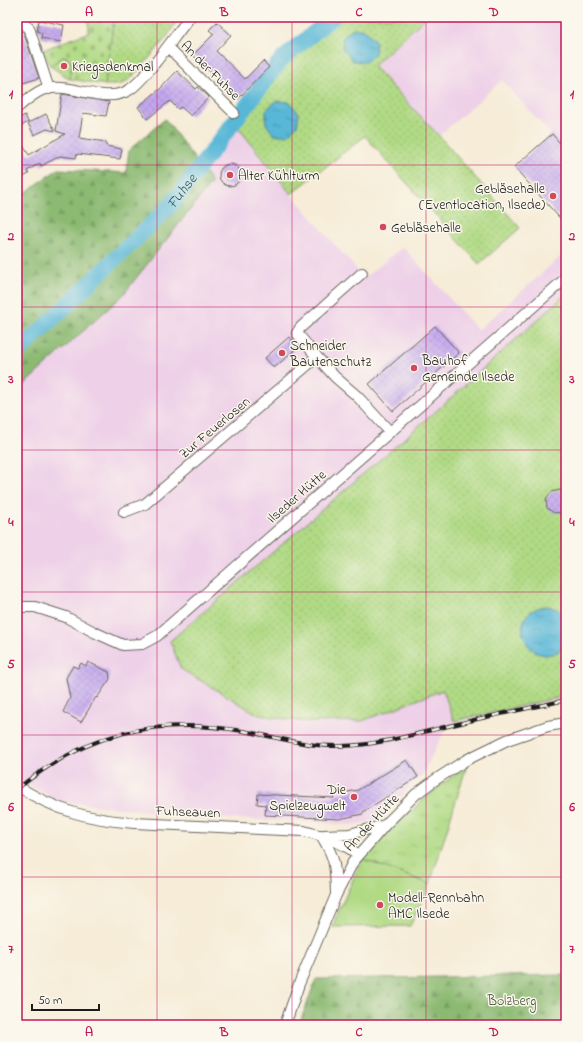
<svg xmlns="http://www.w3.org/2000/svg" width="583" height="1042" font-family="'Indie Flower',sans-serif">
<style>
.built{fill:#eed0e8}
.grass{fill:url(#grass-tufts);stroke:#667b50}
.forest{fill:url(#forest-firs);stroke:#546b47}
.cemetery{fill:url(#cemetery-stones);stroke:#667b50}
.park{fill:url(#park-dots);stroke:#667b50}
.pitch{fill:#b1da85;stroke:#667b50}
.water{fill:url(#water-ripples);stroke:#3a6a7a}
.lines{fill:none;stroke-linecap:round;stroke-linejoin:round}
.river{stroke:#59b7d7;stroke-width:16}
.building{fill:url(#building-cross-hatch)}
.minor-casing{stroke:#68655d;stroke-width:12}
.minor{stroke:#fff;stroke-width:10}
.rail-casing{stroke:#1c1c1c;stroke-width:4}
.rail{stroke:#fbf7ec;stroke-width:2.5;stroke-dasharray:8;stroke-linecap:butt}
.grid{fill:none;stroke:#c2185b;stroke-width:1;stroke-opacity:0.55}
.poi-dot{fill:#d1495b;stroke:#fbf7ec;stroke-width:1.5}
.labels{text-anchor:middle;stroke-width:3;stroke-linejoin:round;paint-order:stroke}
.poi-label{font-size:14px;fill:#1c1c1c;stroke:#fbf7ec;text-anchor:start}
.street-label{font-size:14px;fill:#1c1c1c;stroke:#fbf7ec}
.park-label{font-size:14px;fill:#49553c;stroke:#fbf7ec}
.water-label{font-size:15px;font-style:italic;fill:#345a67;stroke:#fbf7ec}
.neatline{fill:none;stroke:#c2185b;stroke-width:1.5}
.grid-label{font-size:13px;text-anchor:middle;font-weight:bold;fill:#c2185b}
</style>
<defs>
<pattern id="grass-tufts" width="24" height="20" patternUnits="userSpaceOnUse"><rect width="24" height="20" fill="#b1da85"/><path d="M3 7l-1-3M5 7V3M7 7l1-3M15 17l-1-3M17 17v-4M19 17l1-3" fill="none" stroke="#98ba72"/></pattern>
<pattern id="forest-firs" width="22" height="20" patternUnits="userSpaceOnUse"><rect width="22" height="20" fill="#8cba72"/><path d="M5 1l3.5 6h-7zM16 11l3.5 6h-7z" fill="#789f62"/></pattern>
<pattern id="cemetery-stones" width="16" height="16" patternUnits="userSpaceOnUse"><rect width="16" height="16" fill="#b1da85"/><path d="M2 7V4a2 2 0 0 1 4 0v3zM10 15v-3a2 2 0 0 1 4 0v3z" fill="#98ba72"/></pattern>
<pattern id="park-dots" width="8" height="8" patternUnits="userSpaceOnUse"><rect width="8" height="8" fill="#b1da85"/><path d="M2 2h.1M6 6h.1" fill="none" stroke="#98ba72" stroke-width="1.8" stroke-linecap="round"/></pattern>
<pattern id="water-ripples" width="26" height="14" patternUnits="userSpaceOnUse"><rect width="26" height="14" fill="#59b7d7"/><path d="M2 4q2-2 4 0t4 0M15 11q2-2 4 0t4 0" fill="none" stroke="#4994ae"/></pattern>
<pattern id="building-cross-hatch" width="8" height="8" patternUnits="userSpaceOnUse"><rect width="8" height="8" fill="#c4a7ef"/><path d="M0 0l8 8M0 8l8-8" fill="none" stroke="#a88fcc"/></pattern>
</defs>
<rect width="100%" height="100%" fill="#fbf7ec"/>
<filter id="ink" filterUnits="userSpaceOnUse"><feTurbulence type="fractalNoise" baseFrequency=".025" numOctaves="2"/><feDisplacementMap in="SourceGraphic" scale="8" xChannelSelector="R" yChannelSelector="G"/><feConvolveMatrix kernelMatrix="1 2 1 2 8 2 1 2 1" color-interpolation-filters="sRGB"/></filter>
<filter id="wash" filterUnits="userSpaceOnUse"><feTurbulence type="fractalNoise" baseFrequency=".012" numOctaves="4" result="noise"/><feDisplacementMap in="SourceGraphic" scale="16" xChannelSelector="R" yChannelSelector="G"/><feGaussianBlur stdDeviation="0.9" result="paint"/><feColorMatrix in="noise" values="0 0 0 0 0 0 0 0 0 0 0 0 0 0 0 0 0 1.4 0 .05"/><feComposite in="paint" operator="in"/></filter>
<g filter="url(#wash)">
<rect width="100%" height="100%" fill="#f6ecd7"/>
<path class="built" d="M426 17H566V151L502 80 439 136 373 65Z
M237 126 291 194 364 278 403 247 478 330 566 252V698L448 724 422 775 377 820 353 825 198 817 57 801 17 778V391L122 296 212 182 203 171Z"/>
<path class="grass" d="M466 768 430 884 362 859 369 848 443 783Z"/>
<path class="forest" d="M165 119 212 182 122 296 17 391V199L58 169 126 173 129 150Z
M566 975V1025H299L316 979Z"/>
<path class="cemetery" d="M88 18 114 19 105 85 70 79 72 61 64 56 50 66 43 50 89 32Z"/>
<path class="park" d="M114 17H178C176 29 137 74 126 82 120 86 112 85 105 85Z
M338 17H426L373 66 439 136 520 228 479 264 365 136 291 194 237 126 283 62Z
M64 56 72 61 70 79 50 66Z
M566 294V696L454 721 443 690 362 721 307 722 259 715 181 669 170 641 443 405Z"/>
<path class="pitch" d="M362 859 430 884 410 926 332 927Z"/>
<path class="water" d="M353 28 365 30 376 42 375 54 365 62 353 61 342 48 343 36Z
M276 101 289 102 299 113 297 126 288 135H274L266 124V110Z
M547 606 557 609 566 616V645C532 680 498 611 547 606Z"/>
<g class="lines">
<path class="river" id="s1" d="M17 353 171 205 281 60 333 17"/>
</g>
<g id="blocks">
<path class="building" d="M39 20 64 25 61 42 41 38 42 33 37 31Z
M217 22 231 35 216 51 245 79 263 61 269 67 238 99 193 55 214 34 209 30Z
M23 31 39 78 23 83 17 62V33Z
M177 71 196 89 198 87 209 97 191 116 181 107 178 109 170 101 147 119 138 107 160 89Z
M62 94 109 102 106 116 83 113 79 138 106 142V146L122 149 120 159 77 154 76 158 60 156 41 166 40 163 27 171 29 174 17 180V136L29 155 65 134 56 131Z
M46 114 55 131 47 129 34 135 28 123Z
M25 115 28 122 21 126 18 119Z
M552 134 566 150V225L514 167Z
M219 175a11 11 0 1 1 22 0a11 11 0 1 1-22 0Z
M435 326 459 353 393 411 369 384Z
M289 337 298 347 274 368 265 358Z
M560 490 566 495V508L563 512 554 513 547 508 546 499 551 492Z
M88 662 109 672 110 679 97 698 96 697 81 722 63 712 70 698 66 678 73 666 78 668 81 663 86 666Z
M407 760 418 777 363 812V814L339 819 265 815 266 805 257 804 258 794 334 798 333 795 358 790Z"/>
</g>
</g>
<g filter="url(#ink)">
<use href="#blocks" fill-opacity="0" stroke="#68655d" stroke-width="1"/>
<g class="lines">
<defs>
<path id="minor" d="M17 18 29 28 49 89
M168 47 234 113
M17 108C25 101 33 94 42 90 70 80 102 106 129 90 140 83 147 72 155 63 167 48 178 32 190 17
M317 357 297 333 300 328 362 273
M124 512 145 504 317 357 335 377 357 396 390 432
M17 607H35L66 617 96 633 123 645 142 644 157 636 566 278
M17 786C57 811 87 819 134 823L304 831C324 836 343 843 359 855
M321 835C336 859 335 866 336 893
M324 835 349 834 385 825
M285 1025 299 984 336 895 353 862 385 825 416 794 435 780 466 760 507 740 548 726 566 723"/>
</defs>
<use href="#minor" class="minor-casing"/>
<use href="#minor" class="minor"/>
<defs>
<path id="rail" d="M17 789C87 733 154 716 243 731 276 737 307 747 341 746 380 745 419 733 457 724 493 715 530 708 566 700"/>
</defs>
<use href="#rail" class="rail-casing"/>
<use href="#rail" class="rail"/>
</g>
</g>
<path class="grid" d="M157 17V1025M292 17V1025M426 17V1025M17 165H566M17 307H566M17 450H566M17 592H566M17 735H566M17 877H566"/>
<g class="poi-dot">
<circle cx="64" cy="66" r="4"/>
<circle cx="230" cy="175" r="4"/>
<circle cx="553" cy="196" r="4"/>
<circle cx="383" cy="227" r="4"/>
<circle cx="282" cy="353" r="4"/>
<circle cx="414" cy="368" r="4"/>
<circle cx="354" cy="797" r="4"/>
<circle cx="380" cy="905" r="4"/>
</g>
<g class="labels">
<g class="poi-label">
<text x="72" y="71">Kriegsdenkmal</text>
<text x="238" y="180">Alter Kühlturm</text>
<text x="545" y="193" text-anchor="end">Gebläsehalle<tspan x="545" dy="16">(Eventlocation, Ilsede)</tspan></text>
<text x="391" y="232">Gebläsehalle</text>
<text x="290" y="350">Schneider<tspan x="290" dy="16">Bautenschutz</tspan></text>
<text x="422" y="365">Bauhof<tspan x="422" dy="16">Gemeinde Ilsede</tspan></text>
<text x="346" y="794" text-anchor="end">Die<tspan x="346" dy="16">Spielzeugwelt</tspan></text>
<text x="388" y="902">Modell-Rennbahn<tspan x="388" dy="16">AMC Ilsede</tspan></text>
</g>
<g class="street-label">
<text transform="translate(211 70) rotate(45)" y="5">An der Fuhse</text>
<text transform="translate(214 427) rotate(-40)" y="5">Zur Feuerlosen</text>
<text transform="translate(296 496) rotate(-41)" y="5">Ilseder Hütte</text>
<text transform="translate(188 811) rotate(2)" y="5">Fuhseauen</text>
<text transform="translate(371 822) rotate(-47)" y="5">An der Hütte</text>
</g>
<g class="park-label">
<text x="512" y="1005">Bolzberg</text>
</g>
<g class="water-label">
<text dy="5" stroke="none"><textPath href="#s1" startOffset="231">Fuhse</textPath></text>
</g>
</g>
<rect width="583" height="1042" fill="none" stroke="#fbf7ec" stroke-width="44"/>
<path d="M32 1004v6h67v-6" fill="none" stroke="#1c1c1c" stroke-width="2"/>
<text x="38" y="1004" font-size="12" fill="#1c1c1c" stroke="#fbf7ec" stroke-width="3" paint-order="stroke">50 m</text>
<rect x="22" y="22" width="539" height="998" class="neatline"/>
<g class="grid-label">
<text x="89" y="16">A</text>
<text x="224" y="16">B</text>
<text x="359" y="16">C</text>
<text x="494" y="16">D</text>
<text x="11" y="98">1</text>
<text x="572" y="98">1</text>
<text x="11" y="240">2</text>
<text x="572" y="240">2</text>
<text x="11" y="383">3</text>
<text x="572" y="383">3</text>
<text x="11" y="526">4</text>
<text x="572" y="526">4</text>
<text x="11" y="668">5</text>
<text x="572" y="668">5</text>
<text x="11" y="811">6</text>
<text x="572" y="811">6</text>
<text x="11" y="953">7</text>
<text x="572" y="953">7</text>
<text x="89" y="1036">A</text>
<text x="224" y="1036">B</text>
<text x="359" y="1036">C</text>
<text x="494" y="1036">D</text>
</g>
</svg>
